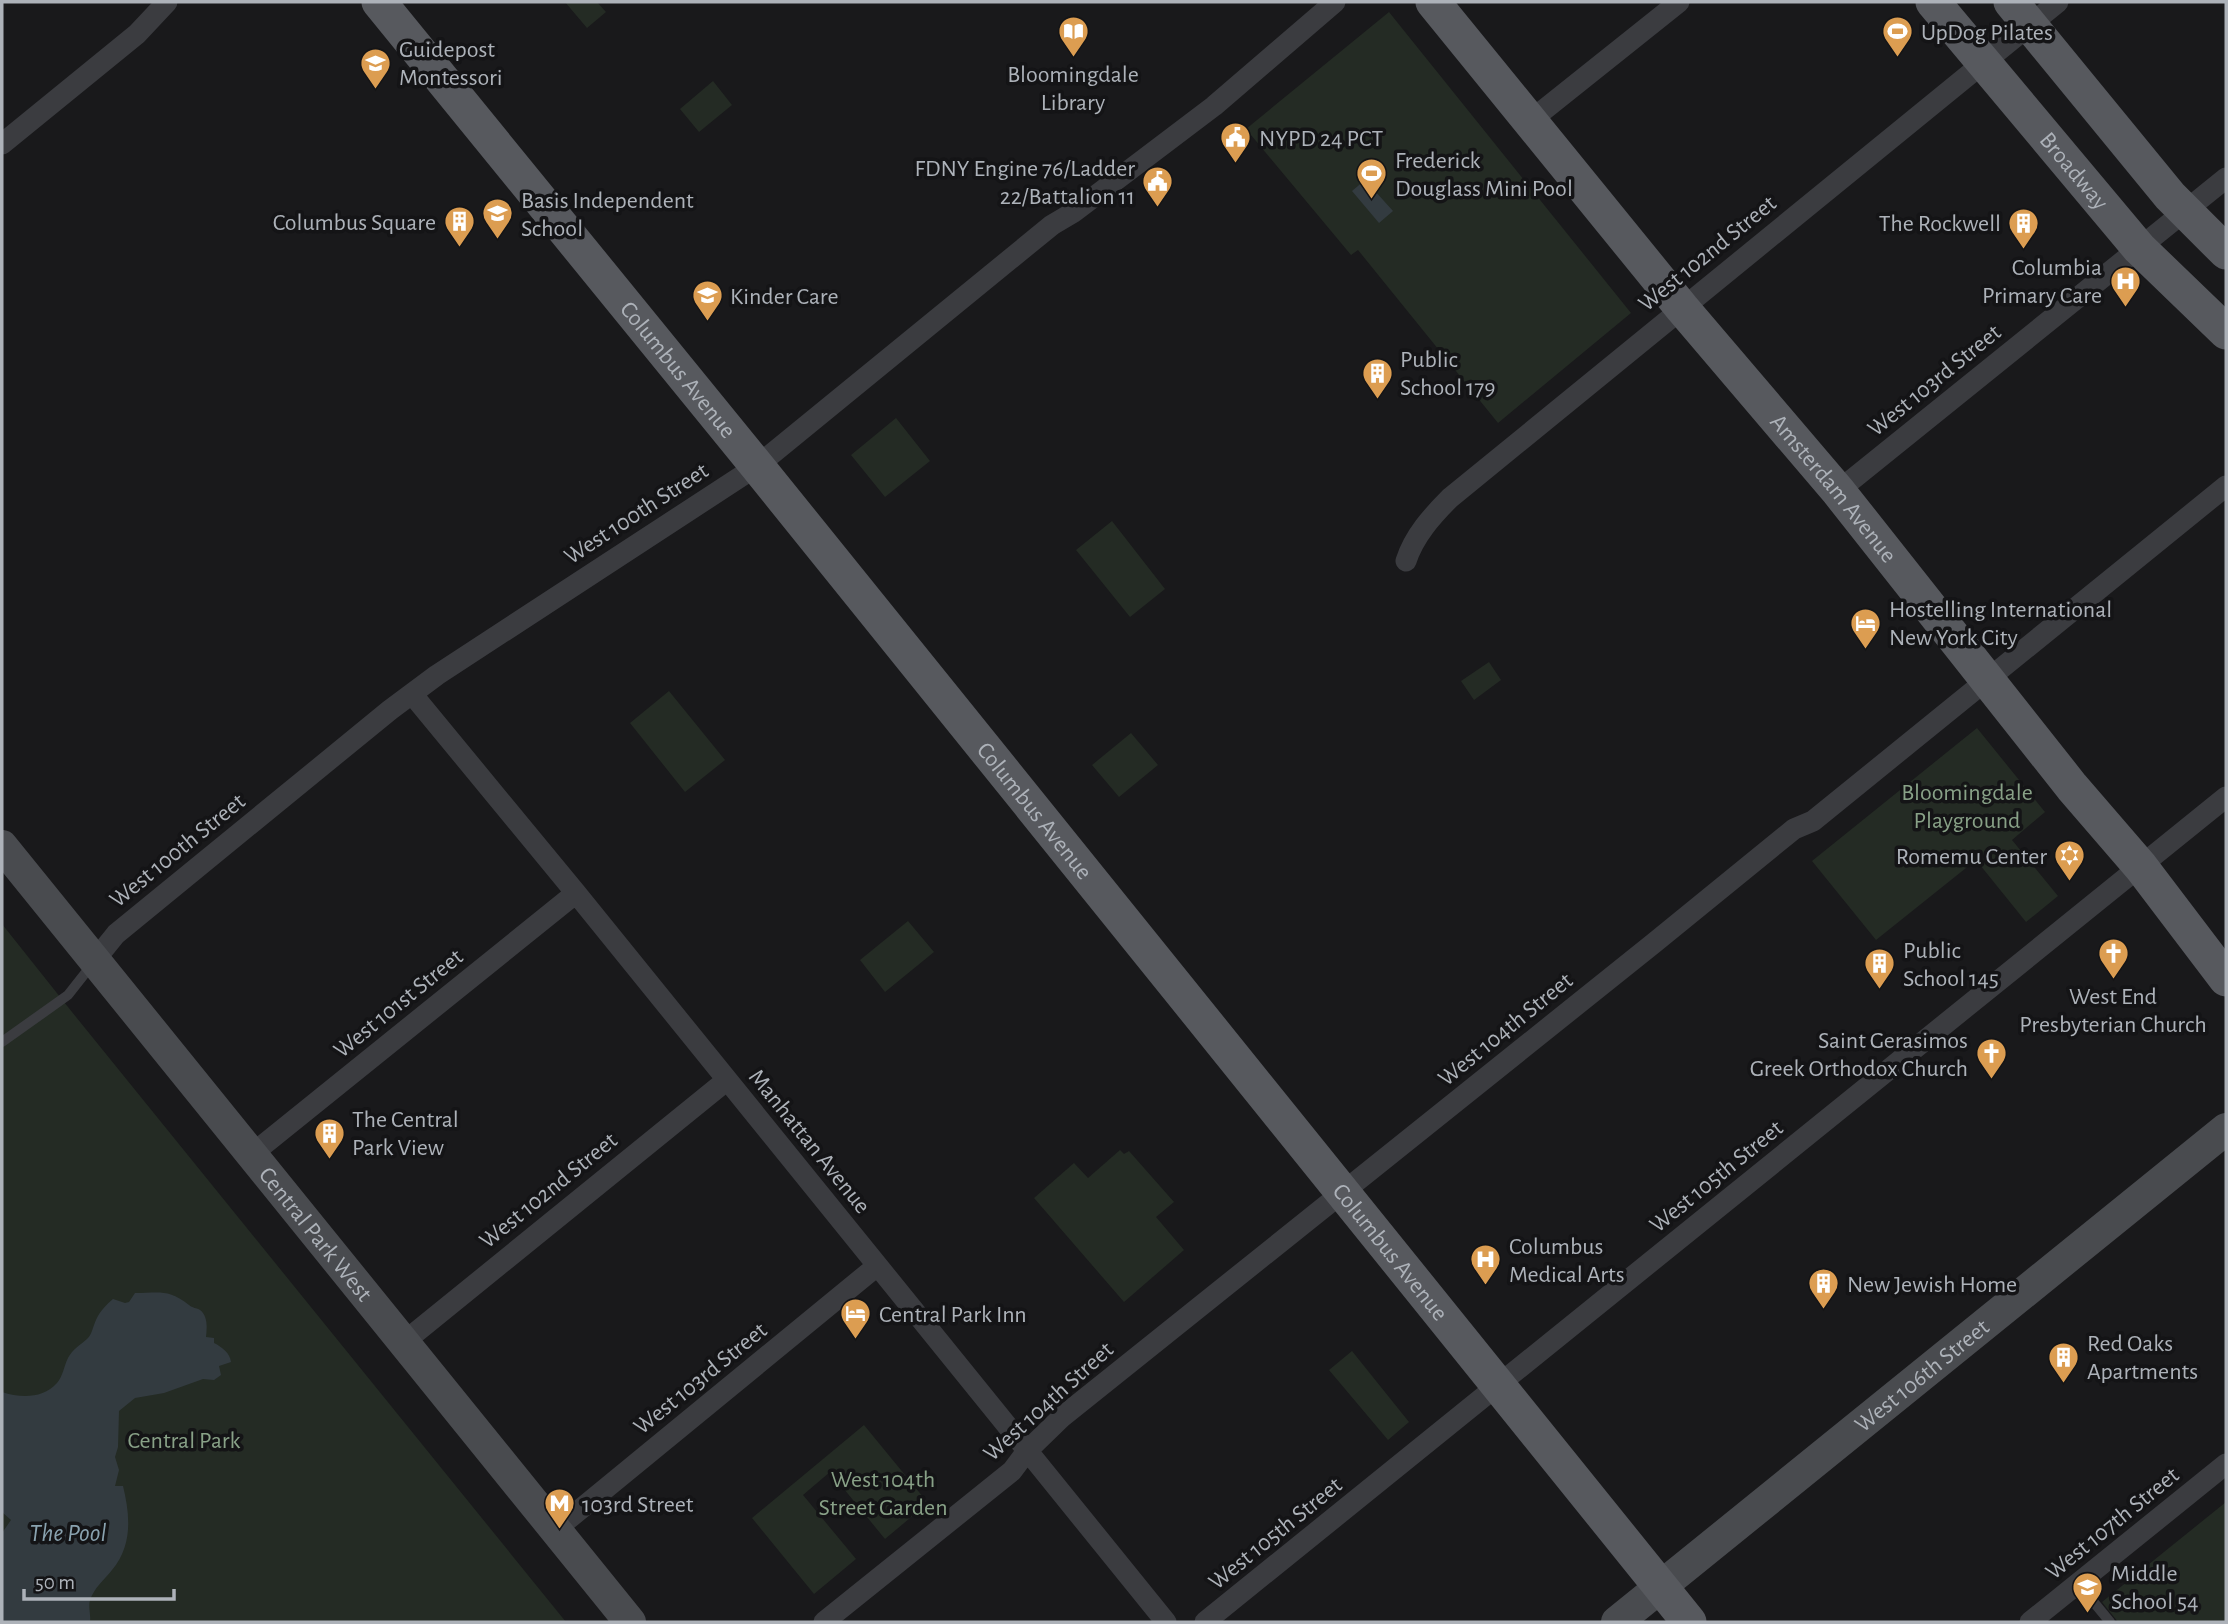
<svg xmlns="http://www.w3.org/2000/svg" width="2228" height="1624" font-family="'Alegreya Sans',sans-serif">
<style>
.green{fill:#242b24}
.water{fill:#333b40}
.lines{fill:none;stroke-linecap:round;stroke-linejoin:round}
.service{stroke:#3b3c40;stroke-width:10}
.minor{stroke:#3b3c40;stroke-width:21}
.secondary{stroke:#494b4f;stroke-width:32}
.primary{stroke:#57595e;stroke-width:35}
.labels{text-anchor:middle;stroke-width:7;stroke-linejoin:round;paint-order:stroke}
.poi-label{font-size:24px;fill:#adb2b9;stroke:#141416;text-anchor:start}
.street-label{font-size:24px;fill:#adb2b9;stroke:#141416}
.park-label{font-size:24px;fill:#88a187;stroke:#141416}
.water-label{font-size:26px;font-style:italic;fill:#89a2af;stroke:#141416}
</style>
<rect width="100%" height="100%" fill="#19191b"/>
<path class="green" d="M565 2H597L606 12 587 28Z
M1389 12 1631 313 1498 423 1358 250 1351 255 1246 129Z
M713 81 732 105 699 132 680 109Z
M896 418 930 461 885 497 851 455Z
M1112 521 1165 589 1130 617 1076 550Z
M1489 662 1501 680 1474 700 1461 681Z
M669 691 725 760 685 792 630 723Z
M1977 728 2045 812 2012 840 2058 896 2026 922 1976 860 1876 940 1812 861Z
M1131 733 1158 765 1119 797 1092 765Z
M908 921 934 952 885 992 860 960Z
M2 924 72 1012 566 1622H2Z
M1120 1150 1124 1154 1129 1151 1174 1202 1156 1217 1184 1250 1124 1302 1034 1198 1074 1163 1088 1178Z
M1352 1351 1409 1422 1388 1440 1329 1370Z
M864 1425 928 1503 885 1539 830 1472 803 1495 856 1559 814 1594 752 1518Z
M2226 1502V1622H2118L2102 1602Z"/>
<path class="water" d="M1365 180 1393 211 1379 223 1352 191Z
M135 1293C161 1293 168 1289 189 1305 192 1308 197 1308 200 1310 208 1316 207 1328 206 1337L214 1338V1343C222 1347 230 1353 231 1362L219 1366 221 1375 214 1380 203 1379 164 1393 135 1398 119 1411 118 1447 115 1457 119 1470 115 1486H123C130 1515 133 1545 112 1570 104 1580 94 1588 90 1600 88 1607 91 1615 90 1622H2V1533L11 1520 2 1512V1392C20 1398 43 1399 57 1383 63 1376 64 1366 68 1358 72 1350 80 1345 87 1339 92 1335 93 1326 96 1320 100 1311 106 1305 113 1299L125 1303 129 1302Z"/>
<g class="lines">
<path class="service" d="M2 1042 68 995 94 962
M2078 1583 2110 1622"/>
<path class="minor" d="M1530 121 1679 2
M2 144 137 34 167 2
M1838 491 2226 178
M1406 561C1414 536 1432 516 1450 498L2058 2
M412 694 576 893 1166 1622
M95 960 116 934 390 710 437 675 757 466 1052 225 1074 212 1214 106 1335 2
M252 1154 576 893
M404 1342 727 1080
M555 1530 877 1266
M824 1622 1012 1471 1027 1451 1062 1417 1654 943 1794 829 1813 821 2226 486
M1205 1622 2226 797
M2030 1622 2226 1464"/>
<g class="secondary">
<path id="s1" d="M2 846 630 1622"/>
<path id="s2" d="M1617 1622 2226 1129"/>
</g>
<g class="primary">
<path id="s3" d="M379 2 757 466 1689 1622"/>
<path id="s4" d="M1433 2 1682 308 1838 491 2072 787 2141 867 2226 979"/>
<path id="s5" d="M1933 2 2139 248 2226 332"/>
<path d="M2011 2 2170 196 2226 252"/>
</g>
</g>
<defs>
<symbol id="library-pin" viewBox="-11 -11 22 30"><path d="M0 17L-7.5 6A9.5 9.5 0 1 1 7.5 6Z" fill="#dc9d51" stroke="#141416"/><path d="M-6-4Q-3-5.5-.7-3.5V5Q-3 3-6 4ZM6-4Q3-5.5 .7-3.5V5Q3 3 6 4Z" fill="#fff"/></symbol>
<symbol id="stadium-pin" viewBox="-11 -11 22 30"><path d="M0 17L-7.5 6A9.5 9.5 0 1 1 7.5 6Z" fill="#dc9d51" stroke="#141416"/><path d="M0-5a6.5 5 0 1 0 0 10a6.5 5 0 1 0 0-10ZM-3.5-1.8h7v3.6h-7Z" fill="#fff"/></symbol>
<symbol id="school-pin" viewBox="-11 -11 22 30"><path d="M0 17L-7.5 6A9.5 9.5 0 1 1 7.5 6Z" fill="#dc9d51" stroke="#141416"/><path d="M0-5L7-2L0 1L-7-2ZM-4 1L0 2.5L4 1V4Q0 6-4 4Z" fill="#fff"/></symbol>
<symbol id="civic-pin" viewBox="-11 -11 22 30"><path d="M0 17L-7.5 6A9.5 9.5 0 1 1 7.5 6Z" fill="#dc9d51" stroke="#141416"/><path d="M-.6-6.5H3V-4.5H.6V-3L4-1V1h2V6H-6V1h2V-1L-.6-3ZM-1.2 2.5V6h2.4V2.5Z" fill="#fff"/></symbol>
<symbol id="building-pin" viewBox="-11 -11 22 30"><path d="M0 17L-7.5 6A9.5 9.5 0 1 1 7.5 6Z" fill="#dc9d51" stroke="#141416"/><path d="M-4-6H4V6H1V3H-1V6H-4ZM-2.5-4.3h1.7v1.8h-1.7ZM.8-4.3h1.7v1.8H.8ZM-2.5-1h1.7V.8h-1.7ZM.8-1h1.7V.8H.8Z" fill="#fff"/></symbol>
<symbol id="hospital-pin" viewBox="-11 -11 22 30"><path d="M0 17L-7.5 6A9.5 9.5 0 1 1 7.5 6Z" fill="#dc9d51" stroke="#141416"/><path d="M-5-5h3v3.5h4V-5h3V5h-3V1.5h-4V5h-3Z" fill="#fff"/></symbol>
<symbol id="hotel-pin" viewBox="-11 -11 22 30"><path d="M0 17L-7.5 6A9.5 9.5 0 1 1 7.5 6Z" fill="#dc9d51" stroke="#141416"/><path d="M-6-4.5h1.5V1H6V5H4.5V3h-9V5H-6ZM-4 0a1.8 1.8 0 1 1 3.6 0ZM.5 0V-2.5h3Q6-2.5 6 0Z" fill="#fff"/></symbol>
<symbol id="synagogue-pin" viewBox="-11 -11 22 30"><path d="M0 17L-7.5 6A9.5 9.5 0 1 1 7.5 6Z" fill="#dc9d51" stroke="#141416"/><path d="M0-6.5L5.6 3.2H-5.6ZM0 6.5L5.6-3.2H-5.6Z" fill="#fff"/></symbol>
<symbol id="church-pin" viewBox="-11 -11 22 30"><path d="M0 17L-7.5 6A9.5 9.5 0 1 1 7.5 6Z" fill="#dc9d51" stroke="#141416"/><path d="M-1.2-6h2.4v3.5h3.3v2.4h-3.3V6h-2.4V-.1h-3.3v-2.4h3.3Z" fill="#fff"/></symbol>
<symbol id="metro-pin" viewBox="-11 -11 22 30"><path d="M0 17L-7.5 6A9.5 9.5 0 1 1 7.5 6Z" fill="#dc9d51" stroke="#141416"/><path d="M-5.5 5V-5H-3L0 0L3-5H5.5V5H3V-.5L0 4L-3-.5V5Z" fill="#fff"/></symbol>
</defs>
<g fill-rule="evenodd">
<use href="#library-pin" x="1056" y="14" width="35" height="47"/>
<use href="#stadium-pin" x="1880" y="14" width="35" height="47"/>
<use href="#school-pin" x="358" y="46" width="35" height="47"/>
<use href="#civic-pin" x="1218" y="120" width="35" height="47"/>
<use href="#stadium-pin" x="1354" y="156" width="35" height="47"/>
<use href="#civic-pin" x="1140" y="164" width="35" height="47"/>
<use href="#school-pin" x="480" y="196" width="35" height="47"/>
<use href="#building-pin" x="442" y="204" width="35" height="47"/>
<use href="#building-pin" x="2006" y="206" width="35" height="47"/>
<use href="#hospital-pin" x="2108" y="264" width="35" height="47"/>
<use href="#school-pin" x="690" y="278" width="35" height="47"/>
<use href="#building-pin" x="1360" y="356" width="35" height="47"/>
<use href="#hotel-pin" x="1848" y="606" width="35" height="47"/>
<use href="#synagogue-pin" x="2052" y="838" width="35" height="47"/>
<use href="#church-pin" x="2096" y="936" width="35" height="47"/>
<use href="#building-pin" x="1862" y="946" width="35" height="47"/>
<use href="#church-pin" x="1974" y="1036" width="35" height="47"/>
<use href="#building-pin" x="312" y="1116" width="35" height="47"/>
<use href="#hospital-pin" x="1468" y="1242" width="35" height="47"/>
<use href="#building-pin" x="1806" y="1266" width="35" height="47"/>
<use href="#hotel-pin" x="838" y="1296" width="35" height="47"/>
<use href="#building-pin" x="2046" y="1340" width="35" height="47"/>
<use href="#metro-pin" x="542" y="1486" width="35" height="47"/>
<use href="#school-pin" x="2070" y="1570" width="35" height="47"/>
</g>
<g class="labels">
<g class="poi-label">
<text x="1921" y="40">UpDog Pilates</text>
<text x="399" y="57">Guidepost<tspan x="399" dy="28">Montessori</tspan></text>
<text x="1073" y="82" text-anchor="middle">Bloomingdale<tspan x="1073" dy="28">Library</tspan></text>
<text x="1259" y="146">NYPD 24 PCT</text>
<text x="1395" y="168">Frederick<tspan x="1395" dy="28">Douglass Mini Pool</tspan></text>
<text x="1135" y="176" text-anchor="end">FDNY Engine 76/Ladder<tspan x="1135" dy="28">22/Battalion 11</tspan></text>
<text x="521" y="208">Basis Independent<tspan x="521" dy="28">School</tspan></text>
<text x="436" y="230" text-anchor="end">Columbus Square</text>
<text x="2001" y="231" text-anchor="end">The Rockwell</text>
<text x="2102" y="275" text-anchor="end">Columbia<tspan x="2102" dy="28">Primary Care</tspan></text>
<text x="730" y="304">Kinder Care</text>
<text x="1400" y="367">Public<tspan x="1400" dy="28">School 179</tspan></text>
<text x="1889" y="617">Hostelling International<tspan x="1889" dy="28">New York City</tspan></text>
<text x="2047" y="864" text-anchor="end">Romemu Center</text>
<text x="1903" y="958">Public<tspan x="1903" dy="28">School 145</tspan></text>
<text x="2113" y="1004" text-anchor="middle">West End<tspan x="2113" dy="28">Presbyterian Church</tspan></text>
<text x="1968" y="1048" text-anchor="end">Saint Gerasimos<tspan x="1968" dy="28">Greek Orthodox Church</tspan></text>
<text x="352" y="1127">The Central<tspan x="352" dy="28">Park View</tspan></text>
<text x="1509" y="1254">Columbus<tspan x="1509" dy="28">Medical Arts</tspan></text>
<text x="1847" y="1292">New Jewish Home</text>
<text x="879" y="1322">Central Park Inn</text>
<text x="2087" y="1351">Red Oaks<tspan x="2087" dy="28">Apartments</tspan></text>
<text x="582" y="1512">103rd Street</text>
<text x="2111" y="1581">Middle<tspan x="2111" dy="28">School 54</tspan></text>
</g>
<g class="street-label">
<text dy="8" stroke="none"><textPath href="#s5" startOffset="220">Broadway</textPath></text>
<text transform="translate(1707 253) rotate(-39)" y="8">West 102nd Street</text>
<text dy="8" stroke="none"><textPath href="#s3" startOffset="474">Columbus Avenue</textPath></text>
<text transform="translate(1934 380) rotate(-39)" y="8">West 103rd Street</text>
<text dy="8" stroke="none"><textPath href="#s4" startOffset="630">Amsterdam Avenue</textPath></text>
<text transform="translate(636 513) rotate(-33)" y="8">West 100th Street</text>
<text dy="8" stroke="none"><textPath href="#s3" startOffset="1041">Columbus Avenue</textPath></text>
<text transform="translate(177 850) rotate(-39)" y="8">West 100th Street</text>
<text transform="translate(398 1003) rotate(-39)" y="8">West 101st Street</text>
<text transform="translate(1505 1029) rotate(-39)" y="8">West 104th Street</text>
<text transform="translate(810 1141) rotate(51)" y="8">Manhattan Avenue</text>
<text transform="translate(1716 1176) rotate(-39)" y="8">West 105th Street</text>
<text transform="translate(548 1190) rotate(-39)" y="8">West 102nd Street</text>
<text dy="8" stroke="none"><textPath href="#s1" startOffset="499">Central Park West</textPath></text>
<text dy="8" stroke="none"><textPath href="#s3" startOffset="1608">Columbus Avenue</textPath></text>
<text dy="8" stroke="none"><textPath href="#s2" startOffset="392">West 106th Street</textPath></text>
<text transform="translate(700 1378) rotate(-39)" y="8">West 103rd Street</text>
<text transform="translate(1048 1401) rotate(-42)" y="8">West 104th Street</text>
<text transform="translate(2112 1523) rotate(-39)" y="8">West 107th Street</text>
<text transform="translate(1275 1533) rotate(-39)" y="8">West 105th Street</text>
</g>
<g class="park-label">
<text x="1967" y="800">Bloomingdale<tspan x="1967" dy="28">Playground</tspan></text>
<text x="184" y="1448">Central Park</text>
<text x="883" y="1487">West 104th<tspan x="883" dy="28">Street Garden</tspan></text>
</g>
<g class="water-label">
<text x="68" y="1541">The Pool</text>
</g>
</g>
<rect width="2228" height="1624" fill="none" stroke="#adb2b9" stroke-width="7"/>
<path d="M24 1589v10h150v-10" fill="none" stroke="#adb2b9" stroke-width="3.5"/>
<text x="35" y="1589" font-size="21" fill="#adb2b9" stroke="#141416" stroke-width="5" paint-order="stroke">50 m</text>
</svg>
